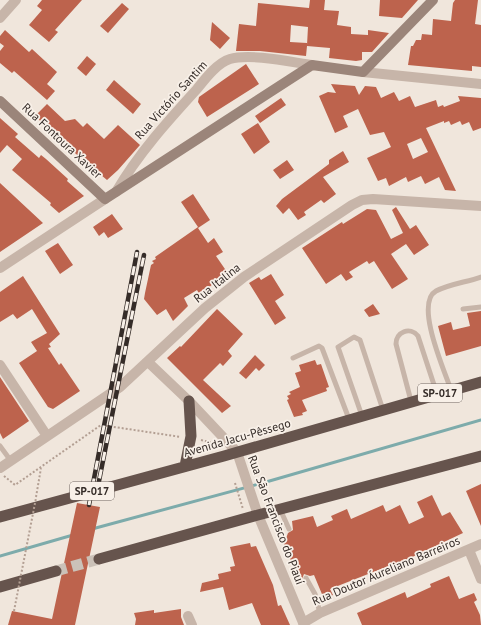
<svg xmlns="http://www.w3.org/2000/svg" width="481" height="625" font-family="'PT Sans',sans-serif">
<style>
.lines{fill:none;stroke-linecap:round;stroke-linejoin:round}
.stream{stroke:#7dabab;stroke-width:3}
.building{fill:#bd634d;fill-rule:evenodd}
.trunk-tunnel{stroke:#cbc1b8;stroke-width:11;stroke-dasharray:11 5.5;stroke-linecap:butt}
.path{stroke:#b39f93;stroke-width:2;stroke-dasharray:2 2;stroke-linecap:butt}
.service{stroke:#c7b5a9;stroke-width:5}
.minor{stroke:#c7b5a9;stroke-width:10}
.tertiary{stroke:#c7b5a9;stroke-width:10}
.secondary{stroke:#9b857a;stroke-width:10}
.trunk{stroke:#66544d;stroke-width:11}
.rail-casing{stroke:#352c28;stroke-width:4.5}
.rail{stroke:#f8f0e8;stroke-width:3;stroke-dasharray:9;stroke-linecap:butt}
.path-bridge{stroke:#b39f93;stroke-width:2;stroke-dasharray:2 2;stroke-linecap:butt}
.labels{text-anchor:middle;stroke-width:3.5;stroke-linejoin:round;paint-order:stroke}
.shield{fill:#f8f0e8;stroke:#706762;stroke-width:1}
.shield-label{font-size:11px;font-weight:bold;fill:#352c28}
.street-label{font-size:12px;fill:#352c28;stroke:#f8f0e8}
</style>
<rect width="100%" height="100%" fill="#f0e6dc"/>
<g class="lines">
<path class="stream" d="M92 529 266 482 481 420
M0 556 73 535"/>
</g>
<path class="building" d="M42 0H82L55 30 58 32 49 42 29 25 42 10 37 6Z
M310 0H325L324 10 339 11 337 25 351 27V34L368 35V30L389 33 372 52H362V60L356 61 329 58 330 48 307 46 306 56 260 51H236L239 24 256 26 258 3 309 8ZM291 25 308 27 307 45V43L290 42Z
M380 0H418L402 18 379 16Z
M455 0H478L475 24 481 25V67L472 66V71L408 65 411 46H413L416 40H421L422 34 432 35 433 19 451 21 453 3Z
M122 3 129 9 108 33 100 26Z
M212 22 230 38 220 49 210 40Z
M5 30 29 52 32 49 57 72 47 84 55 91 47 100 14 71 12 73 0 63V51L4 46 0 43V36Z
M87 56 96 64 86 76 77 68Z
M246 64 259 84 207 117 198 102 199 97Z
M114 80 141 104 133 114 106 90Z
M331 84 355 86 359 95 365 86 376 87 381 98 394 92 399 101 410 96 415 107 436 100 438 107 443 105 444 107 460 101 458 96 481 98V128L473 131 469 122 462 125 460 121 451 125 449 121 444 123V121L426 128 456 191 445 190 439 177 425 184 421 176 408 182 406 177 389 186 386 178 378 181 367 158 391 147 384 132 370 135 358 109 343 116 348 127 335 133 319 96 328 92 336 93ZM421 138 428 152 413 159 407 144Z
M281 98 286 105 260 123 255 116Z
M47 104 65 121 75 119 83 127 87 123 104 139 118 125 140 145 118 170 107 180 69 148 35 116Z
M0 118 18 134 15 137 39 158 41 155 46 159 68 179 67 181 84 196 59 213 50 205 51 203 12 170 22 159 7 145 0 153Z
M258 123 270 142 254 154 241 134Z
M343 151 349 162 323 177 336 194 324 203 321 200 304 212 306 215 298 220 289 208 283 214 276 206 282 199 329 164V160Z
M287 160 294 170 280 179 273 170Z
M0 183 43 223 0 252Z
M193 194 210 220 198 228 208 243 214 238 223 252 216 256 227 272 200 295 197 290 184 298 188 306 173 321 166 309 157 315 144 299 145 293 151 265 154 263 152 261 156 259 155 257 198 227 181 202Z
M396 207 410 229 416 225 429 245 414 255 406 244 391 254 408 279 392 289 374 261 369 264 367 261 349 272 353 277 346 281 341 274 326 284 302 248 342 222 343 224 367 209 376 210 391 239 403 233 392 210Z
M112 214 123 229 108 238 104 232 99 236 93 227Z
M58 243 73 265 60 274 45 251Z
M271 274 284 295 275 301 286 318 275 325 249 283 259 277 261 280Z
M23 276 60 334 49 344 51 347 48 348 59 365 61 363 80 391 53 409 48 407 19 363 37 351 31 342 47 333 32 309 17 319 13 314 0 322V292Z
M373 304 380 314 369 317 364 310Z
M217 309 243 334 228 351 232 356 223 366 220 363 203 380 231 406 222 413 167 358 180 346 181 347Z
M481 311V346L446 356 438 326 451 322 453 330 470 326 467 313Z
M255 355 265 365 259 371 256 368 246 379 239 373Z
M315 360 317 365 321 364 329 387 326 388 327 391 302 400 307 411 302 413 303 415 294 417 287 400 289 399 287 396 291 394 289 392 300 387 295 373 301 371 299 365Z
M0 377 29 421 3 439 0 433Z
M481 484V526L466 491Z
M432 495 442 516 450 512 463 533 410 558 411 561 393 569 391 565 330 589 333 595 324 599 314 575 310 576 304 574 302 579 299 580 284 544 288 533 293 530 292 521 313 516 317 527 333 520 331 516 347 509 351 519 383 505 386 512 400 505 409 524 424 517 417 502Z
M77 503 100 507 75 625H8L12 611 52 619Z
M250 543 251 547 256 546 273 585 278 606 281 605 290 625H261L252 603 229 610 223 587 200 592 202 583 219 579 218 574 231 571 230 567 235 566 230 547Z
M449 576 459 599 474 593 477 600 474 602 480 615 481 625H362L357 613 405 592 407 598 431 587 430 584Z
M181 609V617L184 625H135L136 619 134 613 154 610V613Z"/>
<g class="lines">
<path class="trunk-tunnel" d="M56 571 99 559"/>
<path class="path" d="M201 440 214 443
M4 476 15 485 101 425 181 437
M235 483 243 509
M36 497 41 468"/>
<path class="service" d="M463 309 481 307
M293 358 319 346 322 348 349 419
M451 390C445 372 414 303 436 291 449 284 467 282 481 277
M411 401 396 344C396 332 410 326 418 336L437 394
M362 416 338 347 354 337 360 340 383 410
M0 446 11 461
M280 509 289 529
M306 578 315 594 320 613"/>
<path class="minor" d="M0 18 16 0
M116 192C138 154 167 122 197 89 205 79 217 63 230 59 250 53 291 62 312 65
M148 362 189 401 237 452 258 515 304 625
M0 365 47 436
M0 468 120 387 205 308 244 277 352 205 362 200 373 199 481 206
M469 550 481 579
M188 616 192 625
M303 623 320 613 481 544"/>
<path class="tertiary" d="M363 72 481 84
M0 268 105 199"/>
<path class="secondary" d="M0 101 105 199 312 65 363 72 433 0"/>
<path class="trunk" d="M185 466 191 436 189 401
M0 517 224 456 481 382
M99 559 258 515 481 456
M0 587 56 571"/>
<defs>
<path id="rail" d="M96 496 144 255
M89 505 137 252"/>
</defs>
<use href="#rail" class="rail-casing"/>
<use href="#rail" class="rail"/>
<path class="path-bridge" d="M14 611 36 498"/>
</g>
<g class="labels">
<g class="shield">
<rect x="418" y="384" width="44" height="18" rx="3"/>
<rect x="70" y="482" width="44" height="18" rx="3"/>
</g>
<g class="shield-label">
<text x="440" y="397">SP-017</text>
<text x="92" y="495">SP-017</text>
</g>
<g class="street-label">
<text transform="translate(171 100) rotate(-48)" y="4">Rua Victório Santim</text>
<text transform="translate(62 141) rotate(43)" y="4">Rua Fontoura Xavier</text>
<text transform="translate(217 283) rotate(-38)" y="4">Rua Italina</text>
<text transform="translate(237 438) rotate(-16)" y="4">Avenida Jacu-Pêssego</text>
<text transform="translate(276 520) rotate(69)" y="4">Rua São Francisco do Piauí</text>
<text transform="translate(386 571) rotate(-23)" y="4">Rua Doutor Áureliano Barreiros</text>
</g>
</g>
</svg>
